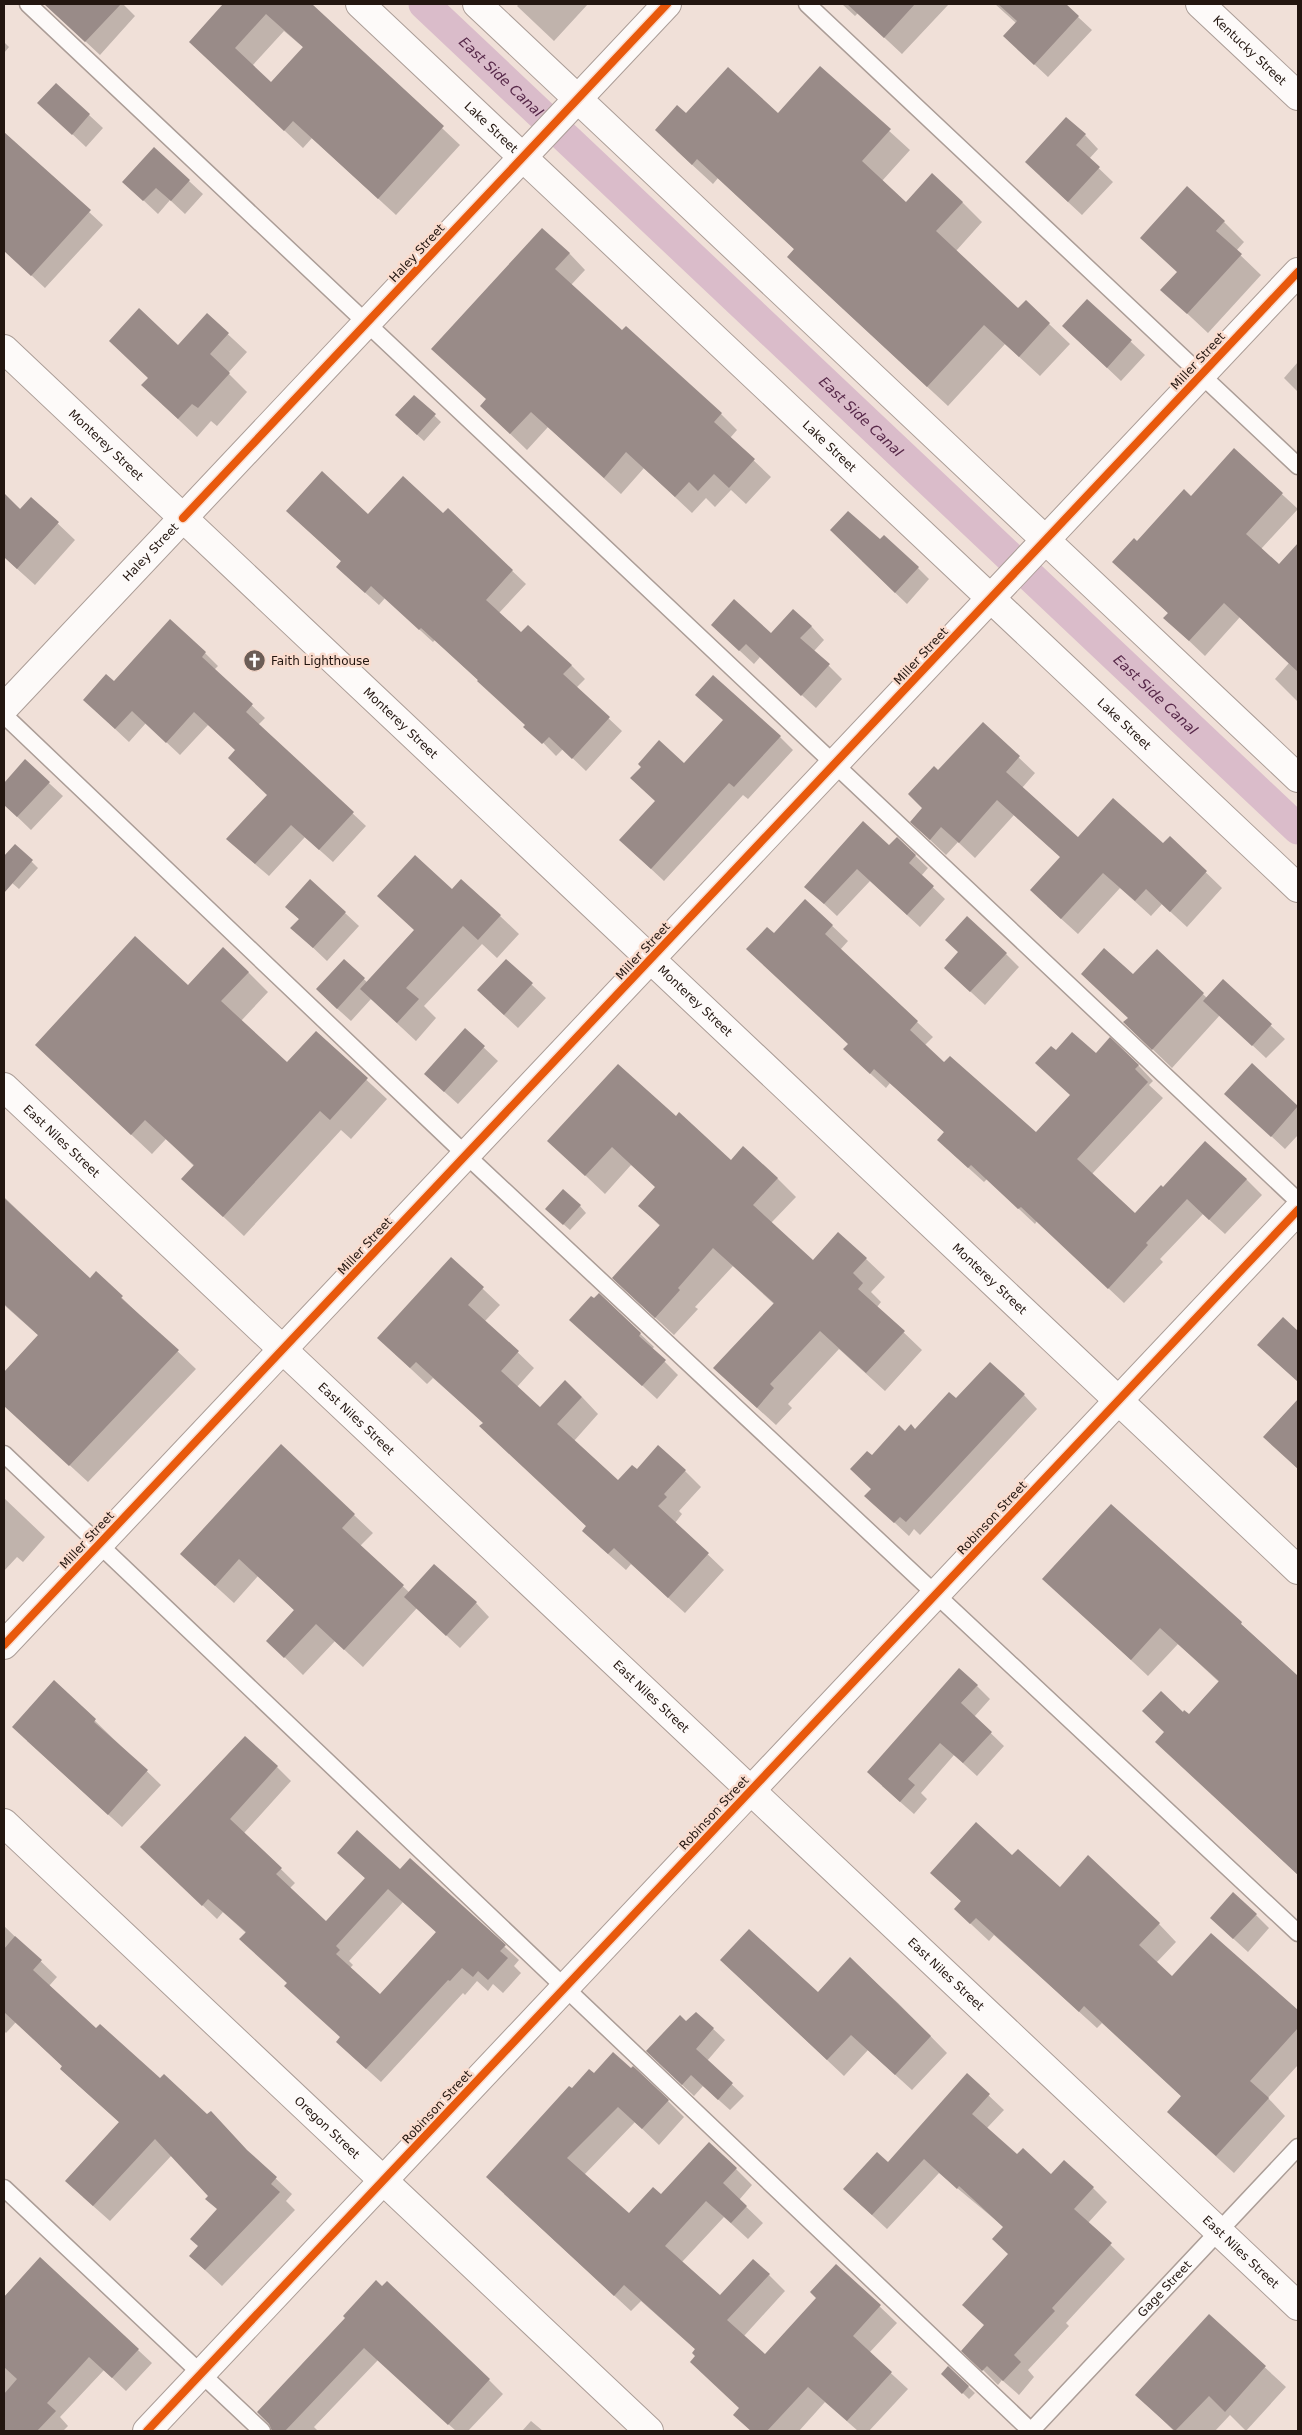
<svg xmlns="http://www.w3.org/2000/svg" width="1302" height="2435" font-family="'DejaVu Sans',sans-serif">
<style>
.shadow{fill:#0003;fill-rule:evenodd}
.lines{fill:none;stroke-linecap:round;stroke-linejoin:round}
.canal{stroke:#dabcca;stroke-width:31}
.building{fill:#998b88;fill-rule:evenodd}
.lane-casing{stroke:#ab9d97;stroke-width:19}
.street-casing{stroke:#ab9d97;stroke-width:30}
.secondary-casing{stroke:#ab9d97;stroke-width:30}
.lane{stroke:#fdfaf9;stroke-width:16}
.street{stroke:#fdfaf9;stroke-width:28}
.secondary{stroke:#fdfaf9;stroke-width:28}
.cycleway-casing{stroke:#fadcce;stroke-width:11}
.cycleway{stroke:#e8590c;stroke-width:8}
.labels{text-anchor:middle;stroke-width:5;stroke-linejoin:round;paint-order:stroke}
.street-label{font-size:12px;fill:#231610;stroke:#fadcce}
.poi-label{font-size:12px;fill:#231610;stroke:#fadcce;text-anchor:start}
.water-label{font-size:14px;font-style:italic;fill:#572849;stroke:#fadcce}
</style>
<rect width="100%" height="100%" fill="#f0e0d8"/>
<path class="shadow" d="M65 4H123L135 16 100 55 56 14Z
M225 4H310L460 145 396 215 312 138 303 148 191 42ZM284 31 304 48 271 83 252 66Z
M519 4H588L554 41 517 6Z
M842 4H949L902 54 858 13 855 16Z
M995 4H1064L1092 30 1048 77 1018 49 1016 23Z
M4 42 9 47 4 53Z
M820 68 910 150 882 181 906 203 962 202 982 222 956 251 1018 310 1026 302 1070 344 1040 376 1005 344 948 406 809 277 795 250 718 178 713 184 676 150 686 115H778Z
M89 115 103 128 86 147 53 116Z
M1085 135 1098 149 1089 159 1113 182 1082 215 1040 176Z
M8 137 103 225 45 288 4 250V142Z
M189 181 203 194 185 214 170 200 158 214 124 182Z
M1224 222 1244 242 1236 251 1261 275 1208 333 1162 290Z
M569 253 585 270 571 285 622 332 721 414 737 430 730 438 771 477 746 504 731 490 715 507 706 498 692 513 644 468 621 494 548 427 527 450 498 422 487 399 449 365Z
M1087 301 1145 355 1121 381 1063 326Z
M207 315 247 352 228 373 247 392 217 426 211 421 197 437 162 404 179 346Z
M1298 362V392L1284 378Z
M414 396 441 422 424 441 403 422Z
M1234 450 1298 509 1261 549 1279 566 1298 545V702L1275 679 1289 663 1240 617 1205 656 1165 618 1169 614 1114 562 1191 498Z
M4 495 21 510 31 498 75 540 35 585 4 557Z
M448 510 526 584 499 613 521 634 571 665 585 679 576 688 622 731 586 771 563 749 556 756 526 725 435 640 433 642 385 598 379 605 351 580 342 562 287 511 368 515H443Z
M880 541 918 568 929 579 907 604 862 561Z
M811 626 824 640 814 651 842 679 816 708 760 657 754 664 726 638 771 635Z
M205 653 218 666 214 670 265 718 258 725 366 826 333 862 305 837 269 876 241 852 268 795 236 750 208 725 180 755 146 723 129 742 98 713 114 683Z
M983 724 1035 773 1022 788 1078 839 1163 845 1170 838 1222 888 1187 927 1162 904 1151 916 1120 888 1078 934 1047 906 1061 857 1014 815 975 858 958 842 946 855 928 838 924 809 939 772Z
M780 737 793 750 748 799 743 795 664 881 634 853 657 801Z
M25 761 63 796 31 830 4 804V784Z
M897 838 928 868 921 876 945 899 920 927 870 881 837 916 806 887 889 847Z
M15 845 38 868 19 889 4 876V858Z
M452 891 500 916 519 934 497 958 482 944 424 1006 436 1018 416 1041 371 999 351 1021 331 1003 344 961 368 983Z
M805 900 848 941 840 950 933 1037 925 1045 944 1064 1036 1134 1071 1095 1056 1052 1096 1055 1138 1065 1153 1081 1149 1085 1163 1098 1092 1174 1135 1214 1164 1188 1246 1179 1262 1195 1225 1234 1203 1214 1160 1259 1163 1262 1124 1303 1037 1221 1035 1224 987 1179 984 1182 954 1155 945 1133 890 1083 886 1088 860 1064 849 1044 774 935Z
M286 907 345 913 359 926 327 961 306 941 300 920Z
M1157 950 1207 998 1223 981 1285 1039 1266 1058 1220 1015 1172 1068 1144 1041 1129 1018 1133 976Z
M1006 954 1019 967 985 1005 959 981Z
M506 961 546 998 518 1028 492 1004Z
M248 972 268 992 241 1021 287 1064 316 1033 387 1099 351 1139 341 1130 244 1236 183 1179 194 1166 166 1139 152 1154 57 1065 188 987Z
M465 1030 498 1061 458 1104 439 1087Z
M1252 1065 1298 1108V1135L1285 1149 1240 1107Z
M676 1118 731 1162 777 1178 796 1197 771 1223 813 1261 866 1259 885 1277 871 1292 881 1302 877 1307 922 1350 885 1391 839 1349 788 1404 792 1408 776 1425 734 1387 774 1304 733 1266 695 1307 698 1309 674 1335 633 1297 660 1226 640 1206 656 1187 631 1165 605 1194 549 1141Z
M4 1197 90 1279 96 1273 196 1369 88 1482 4 1405V1374L39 1336 4 1305Z
M580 1206 586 1213 570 1230 553 1215Z
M451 1259 500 1305 485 1321 534 1368 517 1387 540 1409 582 1397 598 1414 574 1441 618 1482 637 1471H685L701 1487 679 1511 682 1514 675 1523 724 1570 685 1613 631 1564 626 1570 600 1547 587 1527 484 1423 433 1378 427 1384 395 1354Z
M599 1295 654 1347 652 1349 678 1375 657 1399 585 1333 594 1300Z
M1024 1395 1037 1409 920 1535 914 1529 909 1536 880 1509 872 1489V1456L905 1433 915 1430 956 1400Z
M1298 1401V1469L1265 1437Z
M281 1446 373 1533 360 1546 410 1593 476 1603 489 1617 460 1648 417 1608 363 1667 335 1641 303 1675 268 1641 295 1611 258 1576 234 1603 200 1572Z
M4 1498 45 1537 23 1562 17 1557 4 1571Z
M1111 1506 1298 1676V1875L1174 1758 1183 1713 1189 1715 1219 1682 1178 1644 1148 1676 1044 1579Z
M55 1682 161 1785 122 1827 27 1741Z
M977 1686 990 1699 974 1717 1004 1746 977 1776 954 1755 921 1793 927 1799 914 1814 882 1786Z
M277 1767 291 1781 244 1833 295 1883 289 1889 326 1923 366 1879 353 1867 400 1871 410 1860 519 1960 514 1966 521 1973 503 1993 493 1984 488 1991 477 1981 465 1995 463 1993 381 2082 352 2056 342 2038 288 1983 246 1933 223 1912 217 1919 156 1861ZM403 1902 437 1933 380 1996 350 1968 353 1965 349 1961Z
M1012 1857 1060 1888 1159 1924 1176 1942 1156 1963 1172 1977 1211 1935 1298 2012V2065L1268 2098 1285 2116 1234 2173 1186 2129 1182 2097 1102 2023 1097 2028 994 1935 989 1941 955 1909 962 1902 932 1873Z
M1256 1915 1269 1928 1248 1952 1225 1931Z
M4 1926 57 1977 49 1986 96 2030 253 2157 292 2194 286 2201 295 2210 222 2286 190 2256 199 2246 218 2210 210 2196 172 2155 110 2221 83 2197 120 2123 78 2085 61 2069 63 2067 16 2022 6 2033 4 2031Z
M850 1959 898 2003 947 2053 912 2090 868 2050 844 2076 721 1960 818 1994Z
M696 2013 725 2040 707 2061 744 2096 730 2110 703 2086 694 2096 659 2063 686 2023Z
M594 2075 668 2101 684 2117 659 2145 635 2122 584 2175 629 2215 661 2196 736 2169 752 2185 739 2200 763 2223 748 2239 724 2217 682 2262 720 2297 769 2275 785 2291 744 2336 765 2356 817 2298 836 2265 897 2323 869 2353 908 2389 869 2431H858L825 2402 799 2431H751L735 2415 740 2408 697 2356 696 2350 641 2301 631 2311 504 2194 572 2090Z
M967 2075 1004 2110 987 2128 1017 2156 1052 2175 1093 2188 1107 2202 1088 2223 1125 2259 1066 2323 1069 2326 1028 2370 1034 2377 1019 2395 1002 2380 998 2385 978 2365 985 2325 1010 2254 1004 2227 939 2173 887 2229 860 2204 888 2164Z
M40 2259 152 2363 126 2391 104 2370 60 2417 68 2426 63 2431H4V2297Z
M1209 2316 1286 2387 1246 2431 1230 2415 1215 2431H1174L1137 2395Z
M347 2318 489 2380 503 2394 468 2431H456L378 2360 314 2427 318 2431H272Z
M948 2368 975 2393 969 2399 949 2380Z
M531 2421 543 2431H522Z"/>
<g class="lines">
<path class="canal" id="s1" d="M424 4 1298 829"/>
</g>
<path class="building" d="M44 4H121L85 42Z
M223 4H312L444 126 378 199 293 121 284 131 189 42ZM266 14 303 47 271 82 235 48Z
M847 4H915L884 38Z
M998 4H1066L1079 16 1034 65 1003 36 1017 21Z
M820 66 891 129 862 161 906 202 932 173 963 202 936 231 1018 308 1026 300 1050 323 1019 357 984 325 927 387 787 257 794 249 697 159 692 165 655 130 677 105 686 113 728 67 778 113Z
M56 83 90 114 72 135 37 103Z
M1066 117 1086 134 1076 145 1100 167 1068 202 1025 162Z
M4 132 91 210 31 276 4 251Z
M154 147 190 180 171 201 156 188 143 201 122 182Z
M1187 186 1225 221 1216 231 1242 254 1187 314 1160 290 1177 272 1140 238Z
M542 228 570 253 555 269 622 330 626 326 722 413 714 422 755 459 729 488 714 474 698 491 689 482 675 497 626 452 604 478 531 412 510 434 480 406 486 399 431 349Z
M1087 299 1132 340 1107 368 1062 326Z
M139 308 178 345 207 313 229 333 210 354 230 373 198 408 192 404 178 419 141 385 148 378 109 341Z
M414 395 436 414 417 435 395 415Z
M1234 448 1283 493 1246 534 1279 564 1298 543V672L1224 603 1189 641 1163 618 1168 613 1112 562 1134 538 1137 541 1184 489 1191 496Z
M322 471 368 514 403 476 443 513 448 508 513 570 486 600 521 632 528 625 572 665 563 674 610 717 572 759 549 737 542 744 523 727 525 725 477 681 478 680 421 628 419 630 371 586 365 593 336 567 341 561 286 511Z
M4 493 20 509 31 497 59 522 17 569 4 557Z
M848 511 880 539 884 535 919 567 895 593 830 530Z
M734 599 771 633 793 609 812 626 800 638 830 664 801 696 746 644 739 651 711 625Z
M170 619 206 652 202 657 253 704 246 712 354 812 319 850 291 825 255 864 226 839 267 795 228 758 235 750 194 712 166 743 132 711 115 729 83 700 106 674 114 681Z
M713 675 781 736 734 787 729 783 651 869 619 840 655 801 630 778 641 767 638 764 659 740 684 763 723 720 695 695Z
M983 722 1020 756 1006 772 1078 837 1113 798 1163 843 1170 836 1207 871 1170 912 1146 889 1135 901 1103 873 1061 919 1030 890 1060 857 997 800 959 843 941 827 930 840 910 822 922 808 908 794 934 766 938 770Z
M25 759 50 782 17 817 4 805V783Z
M863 821 889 845 897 837 916 855 909 863 934 886 907 915 857 869 824 904 804 887Z
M15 844 33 860 4 893V856Z
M415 855 452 889 461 879 501 915 478 940 463 926 406 988 419 999 397 1023 360 989 414 930 377 896Z
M310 879 346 912 313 948 290 928 299 919 285 907Z
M805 899 833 925 825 934 918 1021 910 1030 944 1062 950 1056 1036 1132 1070 1095 1035 1063 1051 1046 1056 1050 1072 1032 1096 1053 1110 1037 1139 1065 1135 1069 1148 1082 1077 1159 1135 1213 1161 1185 1163 1187 1205 1141 1247 1179 1209 1220 1187 1199 1146 1243 1148 1245 1108 1289 1021 1207 1018 1209 971 1165 968 1168 937 1140 944 1132 874 1069 870 1074 843 1049 848 1044 746 949 767 927 774 933Z
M967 916 1007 953 970 992 944 968 958 952 945 940Z
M135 936 188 985 223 947 249 972 221 1001 287 1062 316 1031 368 1078 330 1120 320 1111 223 1217 181 1179 194 1165 145 1120 131 1135 35 1045Z
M1104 948 1133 974 1157 949 1204 993 1152 1050 1123 1022 1128 1018 1081 974Z
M344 959 365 978 337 1009 316 989Z
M506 959 533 983 504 1015 477 990Z
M1223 979 1272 1024 1252 1046 1203 1001Z
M465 1028 485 1046 444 1092 424 1074Z
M1252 1063 1298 1106 1271 1137 1224 1094Z
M618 1064 676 1116 679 1112 731 1160 743 1146 778 1178 753 1205 813 1260 838 1232 867 1258 853 1273 863 1283 858 1289 905 1331 866 1373 820 1331 770 1384 774 1388 757 1408 713 1368 774 1303 713 1248 678 1288 680 1290 655 1318 612 1278 660 1225 638 1206 655 1187 612 1147 585 1176 547 1141Z
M563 1189 581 1205 563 1225 545 1209Z
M4 1198 90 1278 96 1271 123 1296 121 1298 179 1350 69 1466 4 1406V1372L38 1335 4 1304Z
M451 1257 484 1287 468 1305 519 1351 501 1371 540 1407 565 1380 582 1397 557 1424 618 1480 632 1465 637 1469 658 1445 686 1470 664 1494 667 1497 658 1506 709 1553 668 1598 614 1548 608 1554 582 1531 586 1526 479 1426 483 1423 416 1362 410 1368 377 1338Z
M599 1293 641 1333 639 1336 666 1360 642 1386 569 1320 591 1296 594 1298Z
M1283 1317 1298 1331V1382L1257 1345Z
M990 1362 1025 1394 906 1522 900 1517 894 1523 864 1496 871 1489 850 1469 867 1451 872 1455 899 1425 905 1431 911 1424 915 1429 949 1392 956 1398Z
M1298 1399V1469L1263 1437Z
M281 1444 355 1514 342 1528 404 1585 344 1650 316 1624 284 1658 266 1641 294 1610 239 1559 215 1586 180 1554Z
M1111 1504 1242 1622 1241 1624 1298 1676V1875L1155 1742 1164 1732 1142 1711 1161 1691 1183 1712 1184 1710 1189 1714 1219 1681 1160 1628 1131 1660 1042 1579Z
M434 1564 477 1602 446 1636 404 1597Z
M959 1668 978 1685 961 1703 992 1732 963 1763 940 1743 908 1779 915 1785 900 1802 867 1772Z
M54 1680 96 1719 94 1722 148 1770 108 1815 12 1727Z
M245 1736 278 1766 230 1819 282 1868 276 1874 326 1921 365 1878 337 1853 357 1830 400 1869 410 1858 506 1945 500 1951 508 1958 488 1980 478 1971 473 1977 462 1968 450 1981 448 1980 366 2069 336 2042 340 2037 284 1986 287 1983 239 1939 246 1932 208 1899 202 1906 140 1847ZM388 1889 436 1932 380 1994 336 1954 340 1950 336 1946Z
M976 1822 1012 1855 1018 1849 1060 1887 1088 1855 1160 1923 1139 1945 1172 1976 1211 1933 1298 2010V2028L1250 2081 1269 2098 1216 2156 1167 2112 1181 2096 1084 2006 1079 2012 976 1918 970 1924 954 1909 961 1901 930 1873Z
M1233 1892 1257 1914 1233 1939 1210 1918Z
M749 1929 818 1992 850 1957 931 2036 895 2075 851 2035 827 2060 720 1960Z
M15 1936 42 1960 33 1970 96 2028 100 2024 160 2078 164 2074 207 2114 211 2111 247 2150 277 2177 271 2184 280 2192 205 2270 189 2256 198 2246 190 2239 217 2209 205 2199 208 2196 155 2139 93 2206 65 2181 119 2122 60 2069 62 2066 4 2012V1949Z
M696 2012 714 2028 696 2049 733 2083 718 2100 691 2075 682 2085 646 2051 680 2015 686 2021Z
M613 2052 631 2068 633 2066 669 2100 642 2129 618 2107 567 2158 629 2213 653 2187 661 2194 709 2142 737 2168 723 2183 747 2206 731 2223 706 2201 665 2246 720 2295 753 2259 770 2274 727 2320 765 2354 816 2298 810 2292 836 2264 881 2305 853 2336 892 2372 847 2421 808 2387 767 2431H751L733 2415 739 2408 690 2362 695 2356 692 2353 695 2349 624 2285 614 2296 486 2177 569 2086 572 2088 589 2069 594 2073Z
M967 2073 990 2094 972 2114 1017 2154 1023 2148 1051 2174 1064 2160 1094 2187 1074 2209 1112 2243 1052 2308 1055 2311 1014 2355 1021 2362 1003 2381 987 2366 982 2371 961 2351 984 2325 962 2305 1008 2254 992 2239 1003 2227 959 2186 957 2189 924 2159 872 2215 843 2189 877 2152 888 2162Z
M40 2257 139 2349 112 2378 89 2357 47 2403 56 2411 37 2431H4V2394L17 2379 4 2367V2297Z
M376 2280 382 2286 387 2281 490 2379 448 2425 364 2348 285 2431H272L269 2424 257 2412 345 2318 343 2316Z
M1209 2314 1266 2366 1225 2412 1209 2396 1175 2431 1135 2395Z
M948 2366 969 2386 962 2394 941 2374Z"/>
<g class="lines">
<defs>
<g id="lane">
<path d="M28 4 1298 1201"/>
<path d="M807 4 1298 466"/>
<path d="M4 715 466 1155 1298 1933"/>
<path d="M4 1454 1031 2431"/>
<path d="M4 2188 262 2431"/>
<path id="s2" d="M1031 2431 1298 2147"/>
</g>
<g id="street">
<path id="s3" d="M360 4 1298 888"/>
<path d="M477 4 1298 778"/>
<path d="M4 1645 1298 272"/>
<path id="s4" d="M4 1823 649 2431"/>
<path d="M147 2431 1298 1210"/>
</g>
<g id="secondary">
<path id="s5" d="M1200 4 1298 96"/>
<path id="s6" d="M4 349 1298 1570"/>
<path id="s7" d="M4 708 667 4"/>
<path id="s8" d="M4 1087 1298 2306"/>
</g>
</defs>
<use href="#lane" class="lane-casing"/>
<use href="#street" class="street-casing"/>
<use href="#secondary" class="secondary-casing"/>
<use href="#lane" class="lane"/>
<use href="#street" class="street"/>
<use href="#secondary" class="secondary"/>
<defs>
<path id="cycleway" d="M183 518 667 4
M4 1645 1298 272
M147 2431 1298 1210"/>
</defs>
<use href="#cycleway" class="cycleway-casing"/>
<use href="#cycleway" class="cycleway"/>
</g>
<defs>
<symbol id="church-disc" viewBox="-11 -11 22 22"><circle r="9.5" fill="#6b5d56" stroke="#fadcce"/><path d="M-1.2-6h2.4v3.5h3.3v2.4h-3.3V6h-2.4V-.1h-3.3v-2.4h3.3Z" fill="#fff"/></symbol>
</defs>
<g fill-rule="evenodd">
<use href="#church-disc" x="242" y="648" width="25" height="25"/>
</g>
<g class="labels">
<g class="street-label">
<text dy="4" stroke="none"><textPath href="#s5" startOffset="68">Kentucky Street</textPath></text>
<text dy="4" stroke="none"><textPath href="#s3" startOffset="180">Lake Street</textPath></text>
<text transform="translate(417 253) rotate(-47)" y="4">Haley Street</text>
<text transform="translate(1198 361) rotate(-47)" y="4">Miller Street</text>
<text dy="4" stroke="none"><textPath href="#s6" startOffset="140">Monterey Street</textPath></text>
<text dy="4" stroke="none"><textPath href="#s3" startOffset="645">Lake Street</textPath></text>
<text dy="4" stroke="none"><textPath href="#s7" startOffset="214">Haley Street</textPath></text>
<text transform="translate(921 656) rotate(-47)" y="4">Miller Street</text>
<text dy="4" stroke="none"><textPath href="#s6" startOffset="545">Monterey Street</textPath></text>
<text dy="4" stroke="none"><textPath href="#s3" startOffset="1050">Lake Street</textPath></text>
<text transform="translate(643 951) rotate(-47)" y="4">Miller Street</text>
<text dy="4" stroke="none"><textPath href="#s6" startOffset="950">Monterey Street</textPath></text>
<text dy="4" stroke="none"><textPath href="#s8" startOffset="79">East Niles Street</textPath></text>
<text transform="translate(365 1246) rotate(-47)" y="4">Miller Street</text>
<text dy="4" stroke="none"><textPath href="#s6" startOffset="1355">Monterey Street</textPath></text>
<text dy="4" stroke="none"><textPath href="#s8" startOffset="484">East Niles Street</textPath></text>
<text transform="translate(992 1518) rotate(-47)" y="4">Robinson Street</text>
<text transform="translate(87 1540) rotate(-47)" y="4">Miller Street</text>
<text dy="4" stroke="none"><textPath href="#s8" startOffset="889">East Niles Street</textPath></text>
<text transform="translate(714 1813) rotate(-47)" y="4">Robinson Street</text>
<text dy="4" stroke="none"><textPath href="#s8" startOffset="1294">East Niles Street</textPath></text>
<text transform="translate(437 2107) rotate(-47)" y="4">Robinson Street</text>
<text dy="4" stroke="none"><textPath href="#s4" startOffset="444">Oregon Street</textPath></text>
<text dy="4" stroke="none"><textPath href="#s8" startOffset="1699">East Niles Street</textPath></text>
<text dy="4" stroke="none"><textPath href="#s2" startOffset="195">Gage Street</textPath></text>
</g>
<g class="poi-label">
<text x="271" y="665">Faith Lighthouse</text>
</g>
<g class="water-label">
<text dy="5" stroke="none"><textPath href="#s1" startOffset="106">East Side Canal</textPath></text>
<text dy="5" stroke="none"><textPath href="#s1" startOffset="601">East Side Canal</textPath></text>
<text dy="5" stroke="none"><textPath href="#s1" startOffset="1006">East Side Canal</textPath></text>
</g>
</g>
<rect width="1302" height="2435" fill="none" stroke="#231610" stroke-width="10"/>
</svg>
